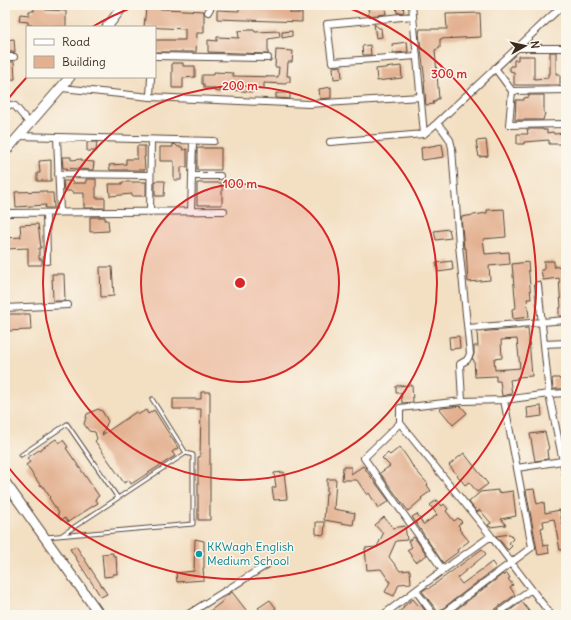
<svg xmlns="http://www.w3.org/2000/svg" width="571" height="620" font-family="Delius,sans-serif">
<style>
.building{fill:#e3b090;fill-rule:evenodd}
.lines{fill:none;stroke-linecap:round;stroke-linejoin:round}
.lane-casing{stroke:#574537;stroke-width:5}
.street-casing{stroke:#574537;stroke-width:8}
.secondary-casing{stroke:#574537;stroke-width:11}
.lane{stroke:#fff;stroke-width:3}
.street{stroke:#fff;stroke-width:6}
.secondary{stroke:#fff;stroke-width:9}
.ring{fill:none;stroke:#d62828;stroke-width:2}
.culture-dot{fill:#0f9aa8;stroke:#fbf7ec;stroke-width:1.5}
.labels{text-anchor:middle;stroke-width:3;stroke-linejoin:round;paint-order:stroke}
.culture-label{font-size:12px;fill:#0d838f;stroke:#fbf7ec;text-anchor:start}
.centre{fill:#d62828;stroke:#fbf7ec;stroke-width:2}
.ring-label{font-size:12px;text-anchor:middle;font-weight:bold;fill:#d62828;stroke:#fbf7ec;stroke-width:3;stroke-linejoin:round;paint-order:stroke}
</style>
<rect width="100%" height="100%" fill="#fbf7ec"/>
<filter id="ink" filterUnits="userSpaceOnUse"><feTurbulence type="fractalNoise" baseFrequency=".025" numOctaves="2"/><feDisplacementMap in="SourceGraphic" scale="8" xChannelSelector="R" yChannelSelector="G"/><feConvolveMatrix kernelMatrix="1 2 1 2 8 2 1 2 1" color-interpolation-filters="sRGB"/></filter>
<filter id="wash" filterUnits="userSpaceOnUse"><feTurbulence type="fractalNoise" baseFrequency=".012" numOctaves="4" result="noise"/><feDisplacementMap in="SourceGraphic" scale="16" xChannelSelector="R" yChannelSelector="G"/><feGaussianBlur stdDeviation="0.9" result="paint"/><feColorMatrix in="noise" values="0 0 0 0 0 0 0 0 0 0 0 0 0 0 0 0 0 1.4 0 .05"/><feComposite in="paint" operator="in"/></filter>
<g filter="url(#wash)">
<rect width="100%" height="100%" fill="#f3dfc2"/>
<g id="blocks">
<path class="building" d="M239 5H290V13H302V22L217 19V10L239 11Z
M403 5 404 12 397 13 396 6Z
M34 6H46V10L66 11V27H32V25H28V22L19 21 20 14 29 15V11H34Z
M385 6 386 14 369 16 368 7Z
M146 8 204 11V33H197L196 52H155V40H185V29L144 27Z
M480 13 481 37 440 39V48L435 50 439 99H436V101L433 102 434 104 426 105 424 81H425L419 33 420 29H447L446 14Z
M374 24 379 28H381L382 37 376 38Z
M249 30H254L255 32 279 31 280 37 268 39V54L208 52V40L217 41V37L239 38 238 31Z
M292 31V36L282 38V32Z
M14 39 15 52H5V40Z
M407 42 408 52 393 53 392 44Z
M370 45 371 55H363L362 46Z
M276 50 293 51 292 62H288L287 76H290V82H286V84L264 83V89L253 88V92L220 89V92L214 91V88H204V84H202V75H214V72L233 73V76L278 77 279 67H275Z
M550 52H556V74H560V85H514V72L510 71V66H514V60H518V56H534V79L548 78V74H550Z
M14 62 15 79 5 80V62Z
M172 63H183V66H195V77L183 78V88H172Z
M341 66 342 78 334 79 333 67Z
M401 66 402 78 377 81 376 69Z
M331 87V98L320 99 319 89Z
M276 93H290V99L276 98Z
M529 95H544V113H545L543 120H515L516 100H524V98L529 97Z
M527 129H543V130H547V133L553 132 554 134 565 133 566 135V144H549V140L524 142V144H517V134H528Z
M486 140 488 156 479 157 476 141Z
M87 142H97L96 151H87Z
M173 144 176 145 178 147H182L183 150 187 149V167H181V180H174V161H160V147H173Z
M442 144 444 157 422 160 421 148Z
M137 146H145V157H144L145 170H110L109 165 126 164V159H137Z
M197 148H221V170H197Z
M62 157H71V160L82 159V161L94 162 93 170 63 168Z
M51 160V181H37V173H40L39 161Z
M86 179H96V198H105V208H84V193H73V191H64L63 181H72V183H86Z
M155 181H165L164 196H155Z
M122 182H146V196H132V194L110 196 109 184H122Z
M197 183H222V205H197Z
M46 191V193H53L54 208H45L46 205 16 207 15 192Z
M504 209 506 237 483 239 485 254 509 252 510 264 489 266 490 280 468 282 466 248H464L461 217 487 213V210Z
M90 217H105V220H108L109 231 90 232Z
M38 224 41 248H39V259H42V265H28V248L5 249V238L21 237 20 225Z
M449 229 451 238 436 240 434 231Z
M452 261 453 270 438 272 436 263Z
M544 261H554V267L566 266V316H559V308H561L559 278 543 280 541 270H544Z
M528 262 531 299H527L529 317 513 319 512 309 516 308 512 264Z
M100 267H112L114 296 101 297Z
M52 274H64L65 301H53Z
M5 314H30L31 330 5 331Z
M528 328 532 376 517 377V379L510 380 512 394 502 396 500 381H496V376L475 377 474 360 472 359 474 354V346H478L477 332ZM517 339 520 368 495 370 494 359 502 358 501 340Z
M459 336 460 348 450 349 449 337Z
M553 378H559L560 380 566 379V389H553L552 380Z
M412 385 413 402 402 403 401 393H396V386Z
M201 392H210V520H198V457H200L201 409H173V399H201Z
M461 406 467 413 453 425 440 409 442 408Z
M541 406 542 416 528 418 527 408Z
M98 409 102 411 108 421 102 435 136 412 139 414 146 410 148 414 154 410 178 448 172 452 175 456 131 484 129 480 124 483 95 441 97 439 95 432 89 431 84 424 87 414Z
M545 432 549 449 547 450 548 459 535 461 530 434Z
M56 439 59 443 63 440 68 447 66 448 99 496 95 499 98 503 68 522 65 518 61 520 57 514 59 513 49 498 50 497 42 485 41 486 26 465 30 462 27 458Z
M400 447 409 460 413 467 428 484 427 485 431 491 421 498 422 499 408 511 380 473 390 466 382 458 388 453 390 455Z
M464 453 488 484 477 492 469 482 465 485 449 465Z
M363 466 389 501 378 508 369 493 367 495 357 480H342L343 467H351V474Z
M284 472 287 499 274 500 272 488 276 487 274 473Z
M327 479H336L334 509 355 513 353 525 324 520 326 494H327Z
M534 489 537 504 544 502 545 513 560 510 562 524 566 523V549L560 550 554 519 543 521 544 527 541 528 544 546 548 545 549 553 538 555 526 490Z
M498 490V493L513 491 516 516 501 519 506 525 490 527 488 525 491 523 480 510 477 512 469 502 480 492Z
M437 500 442 506 444 504 448 509 446 511 454 521 458 518 462 522 458 525 460 528 459 529 469 541 457 550 458 552 443 563 412 517 417 514 423 524H424L437 515 430 505Z
M384 517 393 528 405 526 407 540 396 541 389 557 400 571 410 570 411 583 399 584 394 596 385 592 390 582 381 569 367 570 365 548 377 547 383 534 375 525Z
M316 522H325L324 535 316 534Z
M510 534 513 539 509 543 512 546 508 550 496 536Z
M414 537 427 555 416 562 407 550 412 547 408 541Z
M195 539 204 541V568H203L204 580 177 582 176 573 194 571Z
M76 546 107 594 101 597 70 549Z
M482 549 486 554 457 578 462 584 492 562 496 568 438 612 422 591 427 588 428 589Z
M113 553V556H116L117 574H113V576L104 577 102 554Z
M507 573 510 578 508 579 513 585 510 587 515 595 493 611 492 615H449L503 574 504 576Z
M232 592 250 615H212L210 611 223 601 224 599 223 598Z
M413 599 419 606 421 605 428 615H394L404 608 403 607Z
M270 600 276 608 271 612 273 615H264L258 608Z
M521 602H522L532 615H504Z"/>
</g>
</g>
<g filter="url(#ink)">
<use href="#blocks" fill-opacity="0" stroke="#574537" stroke-width="1"/>
<g class="lines">
<defs>
<path id="lane" d="M21 455 67 424 118 498
M62 535 186 453
M46 537 193 524V455L186 453 152 399"/>
<path id="street" d="M412 5 424 134
M208 12 212 5
M413 16 327 24 332 62 417 56
M516 48H566
M155 56 268 58
M5 57H14
M495 68 512 91 509 125 566 124
M62 88 150 97 309 104 420 97
M512 91 566 90
M150 97 151 77
M5 104 15 106 30 124
M437 123 443 130 450 140 452 148 459 245 470 354 467 360 460 364 462 401
M19 136 214 141
M57 137 60 212
M330 142 424 134 437 123 563 5
M58 174 150 175
M192 176H220
M150 212 151 140
M191 212 193 141
M5 213 224 211
M46 213 47 261
M538 285 549 394 566 393
M5 308 68 305
M468 328 566 320
M544 344 566 343
M400 423 364 458 443 570
M517 468 562 461
M416 591 434 615
M187 615 268 564
M383 615 443 570 491 536
M441 615 532 547 504 400
M496 615 531 589
M551 615 491 536 400 423V408L462 401 504 400 549 394 566 476"/>
<path id="secondary" d="M107 27 124 5
M5 152 70 77
M5 482 100 615"/>
</defs>
<use href="#lane" class="lane-casing"/>
<use href="#street" class="street-casing"/>
<use href="#secondary" class="secondary-casing"/>
<use href="#lane" class="lane"/>
<use href="#street" class="street"/>
<use href="#secondary" class="secondary"/>
</g>
</g>
<circle cx="240" cy="283" r="99" fill="#d62828" fill-opacity=".12"/>
<g class="ring">
<circle cx="240" cy="283" r="99"/>
<circle cx="240" cy="283" r="197"/>
<path d="M5 103A296 296 0 0 1 27 77M92 27A296 296 0 0 1 136 6M344 6A296 296 0 1 1 5 463"/>
</g>
<circle class="culture-dot" cx="199" cy="554" r="4"/>
<g class="labels">
<g class="culture-label">
<text x="207" y="551">KKWagh English<tspan x="207" dy="14">Medium School</tspan></text>
</g>
</g>
<circle cx="240" cy="283" r="6" class="centre"/>
<g class="ring-label">
<text x="449" y="78">300 m</text>
<text x="240" y="90">200 m</text>
<text x="240" y="188">100 m</text>
</g>
<rect width="571" height="620" fill="none" stroke="#fbf7ec" stroke-width="20"/>
<rect x="26" y="26" width="130" height="52" fill="#fbf7ec" stroke="#aea59a"/>
<rect x="34" y="39" width="20" height="6" fill="#ffffff" stroke="#aea59a"/>
<text x="62" y="46" font-size="12" fill="#3b2a1e">Road</text>
<rect x="34" y="56" width="20" height="12" fill="#e3b090" stroke="#aea59a"/>
<text x="62" y="66" font-size="12" fill="#3b2a1e">Building</text>
<g transform="translate(525 46) rotate(82)" stroke="#fbf7ec" stroke-width="3" paint-order="stroke">
<path d="M0-3L7 15L0 10L-7 15Z" fill="#3b2a1e"/>
<text y="-6" font-size="11" font-weight="bold" text-anchor="middle" fill="#3b2a1e">N</text>
</g>
</svg>
